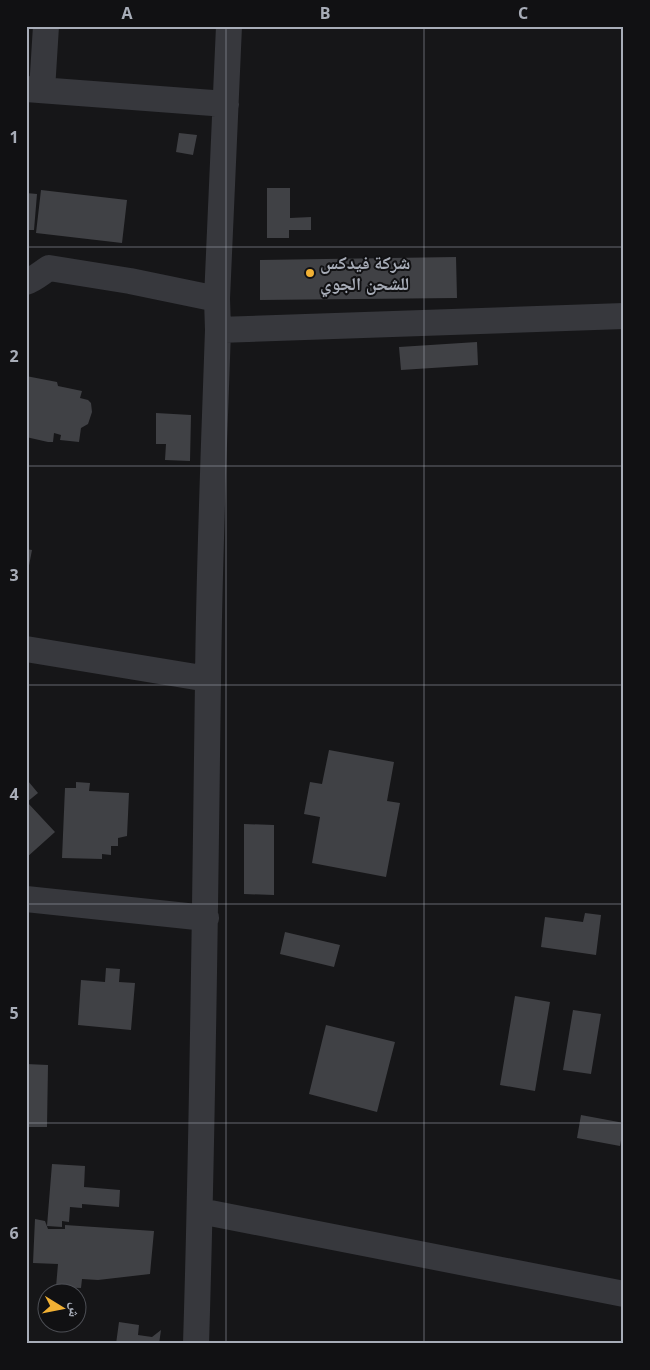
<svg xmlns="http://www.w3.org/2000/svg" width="650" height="1370" font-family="'Open Sans','Noto Naskh Arabic',sans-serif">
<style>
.building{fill:#404145}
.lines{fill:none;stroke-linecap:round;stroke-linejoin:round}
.minor{stroke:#37383d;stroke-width:26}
.grid{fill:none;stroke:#a8adb8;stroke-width:1;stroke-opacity:0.55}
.poi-dot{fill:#f2b134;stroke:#111113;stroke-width:2}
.labels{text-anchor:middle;stroke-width:4;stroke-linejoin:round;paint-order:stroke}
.poi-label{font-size:18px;font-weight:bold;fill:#a8adb8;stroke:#111113;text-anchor:start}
.neatline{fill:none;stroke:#a8adb8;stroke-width:2}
.grid-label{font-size:16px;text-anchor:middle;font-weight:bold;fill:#a8adb8}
</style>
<rect width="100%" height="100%" fill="#161618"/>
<path class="building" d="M179 133 197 135 193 155 176 152Z
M267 188H290V218L311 217V230H289V238H267Z
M41 190 127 200 122 243 36 233Z
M26 193 37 194 34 230H26Z
M456 257 457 298 260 300V260Z
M477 342 478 365 401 370 399 347Z
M26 376 57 382 58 386 82 391 80 398 88 400 91 403 92 412 88 424 81 428 79 442 60 440 61 435 54 433 53 442H48L26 437Z
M156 413 191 415 190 461 165 460 166 444H156Z
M26 549 32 550 27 576H26Z
M329 750 394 762 387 801 400 803 386 877 312 863 320 817 304 814 310 782 322 784Z
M28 781 38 793 27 802 55 832 26 858V783Z
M76 782 90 783 89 791 129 793 127 836 118 838V846H111V855L102 854V859L62 858 65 788H76Z
M244 824 274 825V895L244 894Z
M585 913 601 915 596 955 541 947 545 917 583 922Z
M285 932 340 945 334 967 280 954Z
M106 968 120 969 119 982 135 983 131 1030 78 1025 81 980 105 982Z
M515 996 550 1002 535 1091 500 1085Z
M573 1010 601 1014 591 1074 563 1070Z
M326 1025 395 1042 377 1112 309 1094Z
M26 1064 48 1065 47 1127H26Z
M581 1115 624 1123 620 1146 577 1138Z
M52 1164 85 1166 84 1187 120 1190 119 1207 82 1204V1208L70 1207 69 1222 62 1221V1227L47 1226Z
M35 1219 45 1221 48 1229H65V1225L154 1231 150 1274 98 1280 82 1279 81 1288 56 1287 58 1264 33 1263Z
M119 1322 139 1325 138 1335 152 1337 161 1330 159 1344H116Z"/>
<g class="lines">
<path class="minor" d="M26 89 226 104
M42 90 46 26
M26 282C35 279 41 273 49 268L130 281 217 299
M218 330 624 316
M26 649 208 679
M26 899 206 918
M200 1211 624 1294
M196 1344C203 1123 205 902 208 682 209 564 214 447 218 330L217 299 229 26"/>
</g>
<path class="grid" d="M226 26V1344M424 26V1344M26 247H624M26 466H624M26 685H624M26 904H624M26 1123H624"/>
<circle class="poi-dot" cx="310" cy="273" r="5"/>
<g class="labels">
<g class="poi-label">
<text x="320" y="269">شركة فيدكس<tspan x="320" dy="21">للشحن الجوي</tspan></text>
</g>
</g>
<rect width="650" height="1370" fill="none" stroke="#111113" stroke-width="55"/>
<g transform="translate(62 1308) rotate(100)"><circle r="24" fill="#111113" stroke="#4d4f55"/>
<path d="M0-4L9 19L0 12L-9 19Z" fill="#f2b134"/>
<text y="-8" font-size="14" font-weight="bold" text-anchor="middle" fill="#a8adb8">ش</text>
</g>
<rect x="28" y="28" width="594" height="1314" class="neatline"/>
<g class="grid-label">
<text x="127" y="19">A</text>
<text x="325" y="19">B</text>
<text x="523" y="19">C</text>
<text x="14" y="143">1</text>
<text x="14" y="362">2</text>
<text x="14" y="581">3</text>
<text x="14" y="800">4</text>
<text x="14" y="1019">5</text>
<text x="14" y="1239">6</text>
</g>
</svg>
